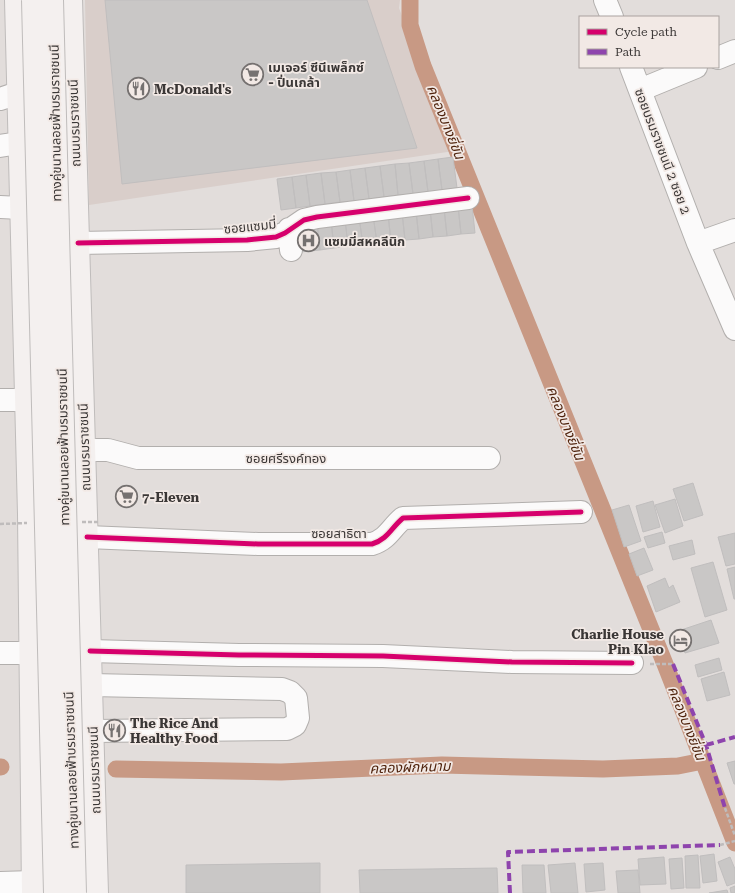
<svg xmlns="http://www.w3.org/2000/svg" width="735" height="893" font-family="'Roboto Serif','Noto Sans Thai',serif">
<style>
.built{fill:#d9ceca}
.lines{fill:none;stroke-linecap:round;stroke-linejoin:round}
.canal{stroke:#c89984;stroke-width:17}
.building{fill:#c9c7c6;stroke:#c0bebe}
.minor-casing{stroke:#b2afad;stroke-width:24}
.major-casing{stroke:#bfbcbb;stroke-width:24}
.path{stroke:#bfbcbc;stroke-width:2.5;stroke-dasharray:4 2;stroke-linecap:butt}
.minor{stroke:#fbfafa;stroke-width:22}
.major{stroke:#f4f0ef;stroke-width:22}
.major-bridge-casing{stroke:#bfbcbb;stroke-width:24;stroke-linecap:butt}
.path-bridge{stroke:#bfbcbc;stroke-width:2.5;stroke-dasharray:4 2;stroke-linecap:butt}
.major-bridge{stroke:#f4f0ef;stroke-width:22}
.quiet{stroke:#8e44ad;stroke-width:4;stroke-dasharray:8 4;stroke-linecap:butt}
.cycleway-casing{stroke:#f2e9e5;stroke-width:8}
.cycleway{stroke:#d6006c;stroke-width:5}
.labels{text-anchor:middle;stroke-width:3.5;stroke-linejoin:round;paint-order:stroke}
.poi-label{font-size:13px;font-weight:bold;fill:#3b3736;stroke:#f2e9e5;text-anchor:start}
.street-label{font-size:13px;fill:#3b3736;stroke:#f2e9e5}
.water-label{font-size:14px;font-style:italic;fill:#50240e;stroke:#f2e9e5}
</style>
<rect width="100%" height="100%" fill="#e2dddb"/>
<path class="built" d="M85 0H400L399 8 454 151 89 205Z"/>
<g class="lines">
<path class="canal" d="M410 0V25L423 66 665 664 735 843
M0 767H1
M116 769 281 772 442 765 603 769 678 766 703 761"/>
</g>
<path class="building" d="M105 0H367L417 148 122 184Z
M453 157 457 188 442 190 438 159Z
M438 159 442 190 428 192 424 161Z
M424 161 428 192 413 194 409 163Z
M409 163 413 194 398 195 395 164Z
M395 164 398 195 384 197 380 166Z
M380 166 384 197 369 199 365 168Z
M365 168 369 199 354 201 350 170Z
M350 170 354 201 340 202 336 172Z
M336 172 340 202 325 204 321 173Z
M321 173 325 204 310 206 306 175Z
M306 175 310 206 296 208 292 177Z
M292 177 296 208 281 210 277 179Z
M472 205 475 233 461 234 458 206Z
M458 206 461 234 447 236 444 208Z
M444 208 447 236 433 237 430 209Z
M430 209 433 237 419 239 416 211Z
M416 211 419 239 405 240 402 212Z
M402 212 405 240 391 242 388 214Z
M388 214 391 242 377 243 373 215Z
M373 215 377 243 363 245 359 217Z
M359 217 363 245 348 246 345 219Z
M345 219 348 246 334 248 331 220Z
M331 220 334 248 320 250 317 222Z
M317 222 320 250 300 252 297 232Z
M693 483 703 515 684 521 673 489Z
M675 499 683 526 665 533 655 505Z
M653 501 660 527 643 532 636 506Z
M629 505 641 541 624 547 612 510Z
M662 532 665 543 648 548 644 537Z
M735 533V564L726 566 718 537Z
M692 540 695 554 673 560 669 546Z
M644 548 653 570 637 576 629 554Z
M713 562 727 610 705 617 691 568Z
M735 567V599H734L727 569Z
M665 578 669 588 673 585 680 602 656 612 647 586Z
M711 620 719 643 685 653 678 631Z
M719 658 722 670 698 677 695 665Z
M724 672 730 695 707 701 701 679Z
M735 761V784H734L727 763Z
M714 854 717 881 703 883 700 856Z
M698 855 700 888H686L685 856Z
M664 857 666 884 640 885 638 859Z
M730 857 735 869V883L727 886 718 862Z
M682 858 684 888 671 889 669 859Z
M320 863V893H186V865Z
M575 863 578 893H551L548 865Z
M603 863 605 890 586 892 584 864Z
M522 865H544L546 893H523Z
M497 868 498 893H360L359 870Z
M638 870 640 893H618L616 871Z
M735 886V893H731L730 888Z
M727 890 728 893H709Z"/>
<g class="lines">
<defs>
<path id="minor" d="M605 0 612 17
M718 58 735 51
M631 67 698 243 735 329
M640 90 696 67
M0 99 18 93
M0 146 19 143
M0 207 21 208
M289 229 291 250
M78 243 247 240 276 237 285 233 304 220 317 217 468 198
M698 243 735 230
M0 400H26
M84 450H108L138 458H489
M87 537 258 544H372C388 539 391 528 403 518L581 512
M90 651 239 655 383 656 512 662 632 663
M0 653H31
M91 685 282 689 290 692 296 698 298 718 295 725 287 729 92 731
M0 883 33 882"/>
<path id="major" d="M16 0 29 514 33 893
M71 0 97 893"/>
</defs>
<use href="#minor" class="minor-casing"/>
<use href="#major" class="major-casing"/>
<path class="path" d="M650 664H673
M725 808 735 836
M720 845 735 841"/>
<use href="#minor" class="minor"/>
<use href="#major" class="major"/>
<defs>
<path id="major-bridge" d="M33 0 55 893
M52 0 75 893"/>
</defs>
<use href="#major-bridge" class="major-bridge-casing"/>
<path class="path-bridge" d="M82 522H99
M0 524 27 523"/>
<use href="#major-bridge" class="major-bridge"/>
<path class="quiet" d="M673 664 706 745 725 808
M706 745 735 737
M510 893 508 852 720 845"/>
<defs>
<path id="cycleway" d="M78 243 247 240 276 237 285 233 304 220 317 217 468 198
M87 537 258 544H372C388 539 391 528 403 518L581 512
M90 651 239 655 383 656 512 662 632 663"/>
</defs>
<use href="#cycleway" class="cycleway-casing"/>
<use href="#cycleway" class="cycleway"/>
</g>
<defs>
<symbol id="supermarket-ring" viewBox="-11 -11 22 22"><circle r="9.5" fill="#f2e9e5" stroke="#757170" stroke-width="1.5"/><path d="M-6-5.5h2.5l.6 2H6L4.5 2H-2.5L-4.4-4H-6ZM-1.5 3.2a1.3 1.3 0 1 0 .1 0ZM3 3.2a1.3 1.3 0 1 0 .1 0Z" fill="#757170"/></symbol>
<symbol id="restaurant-ring" viewBox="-11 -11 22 22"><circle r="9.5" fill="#f2e9e5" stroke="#757170" stroke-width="1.5"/><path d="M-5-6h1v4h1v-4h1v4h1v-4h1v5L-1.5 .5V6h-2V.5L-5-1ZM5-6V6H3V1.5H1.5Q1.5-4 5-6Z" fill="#757170"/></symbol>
<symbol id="hospital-ring" viewBox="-11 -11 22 22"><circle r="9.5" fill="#f2e9e5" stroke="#757170" stroke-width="1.5"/><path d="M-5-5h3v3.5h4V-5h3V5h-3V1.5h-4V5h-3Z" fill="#757170"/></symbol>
<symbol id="hotel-ring" viewBox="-11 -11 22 22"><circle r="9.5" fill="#f2e9e5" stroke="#757170" stroke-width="1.5"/><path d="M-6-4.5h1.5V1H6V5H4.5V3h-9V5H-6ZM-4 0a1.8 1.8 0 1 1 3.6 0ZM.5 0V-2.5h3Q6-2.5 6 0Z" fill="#757170"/></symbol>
</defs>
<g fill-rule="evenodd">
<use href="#supermarket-ring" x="240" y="62" width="25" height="25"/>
<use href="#restaurant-ring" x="126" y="76" width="25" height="25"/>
<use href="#hospital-ring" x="296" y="228" width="25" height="25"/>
<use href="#supermarket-ring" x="114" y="484" width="25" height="25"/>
<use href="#hotel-ring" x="668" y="628" width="25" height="25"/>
<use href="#restaurant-ring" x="102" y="718" width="25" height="25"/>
</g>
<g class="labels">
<g class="poi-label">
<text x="268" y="72">เมเจอร์ ซีนีเพล็กซ์<tspan x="268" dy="15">- ปิ่นเกล้า</tspan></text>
<text x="154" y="94">McDonald's</text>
<text x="324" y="246">แซมมี่สหคลีนิก</text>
<text x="142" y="502">7-Eleven</text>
<text x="664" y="639" text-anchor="end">Charlie House<tspan x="664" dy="15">Pin Klao</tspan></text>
<text x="130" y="728">The Rice And<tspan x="130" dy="15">Healthy Food</tspan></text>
</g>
<g class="street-label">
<text transform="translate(55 123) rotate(-91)" y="5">ทางคู่ขนานลอยฟ้าบรมราชชนนี</text>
<text transform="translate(74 123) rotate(-92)" y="5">ถนนบรมราชชนนี</text>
<text transform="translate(663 151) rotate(69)" y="5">ซอยบรมราชชนนี 2 ซอย 2</text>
<text transform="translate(250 226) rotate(-6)" y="5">ซอยแซมมี่</text>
<text transform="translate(63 447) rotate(-91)" y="5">ทางคู่ขนานลอยฟ้าบรมราชชนนี</text>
<text transform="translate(84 447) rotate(-92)" y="5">ถนนบรมราชชนนี</text>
<text x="286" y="463">ซอยศรีรงค์ทอง</text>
<text x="339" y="538">ซอยสาธิตา</text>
<text transform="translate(71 770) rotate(-92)" y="5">ทางคู่ขนานลอยฟ้าบรมราชชนนี</text>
<text transform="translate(94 770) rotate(-92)" y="5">ถนนบรมราชชนนี</text>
</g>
<g class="water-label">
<text transform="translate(446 122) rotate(68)" y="5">คลองบางยี่ขัน</text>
<text transform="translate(566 423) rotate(68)" y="5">คลองบางยี่ขัน</text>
<text transform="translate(687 723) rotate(68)" y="5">คลองบางยี่ขัน</text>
<text transform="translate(410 767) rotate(-2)" y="5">คลองผักหนาม</text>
</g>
</g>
<rect x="579" y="16" width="140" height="52" fill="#f2e9e5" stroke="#a9a29f"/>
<rect x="587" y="29" width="20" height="6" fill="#d6006c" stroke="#a9a29f"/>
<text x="615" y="36" font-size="12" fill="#3b3736">Cycle path</text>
<rect x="587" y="49" width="20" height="6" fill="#8e44ad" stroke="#a9a29f"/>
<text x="615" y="56" font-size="12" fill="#3b3736">Path</text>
</svg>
